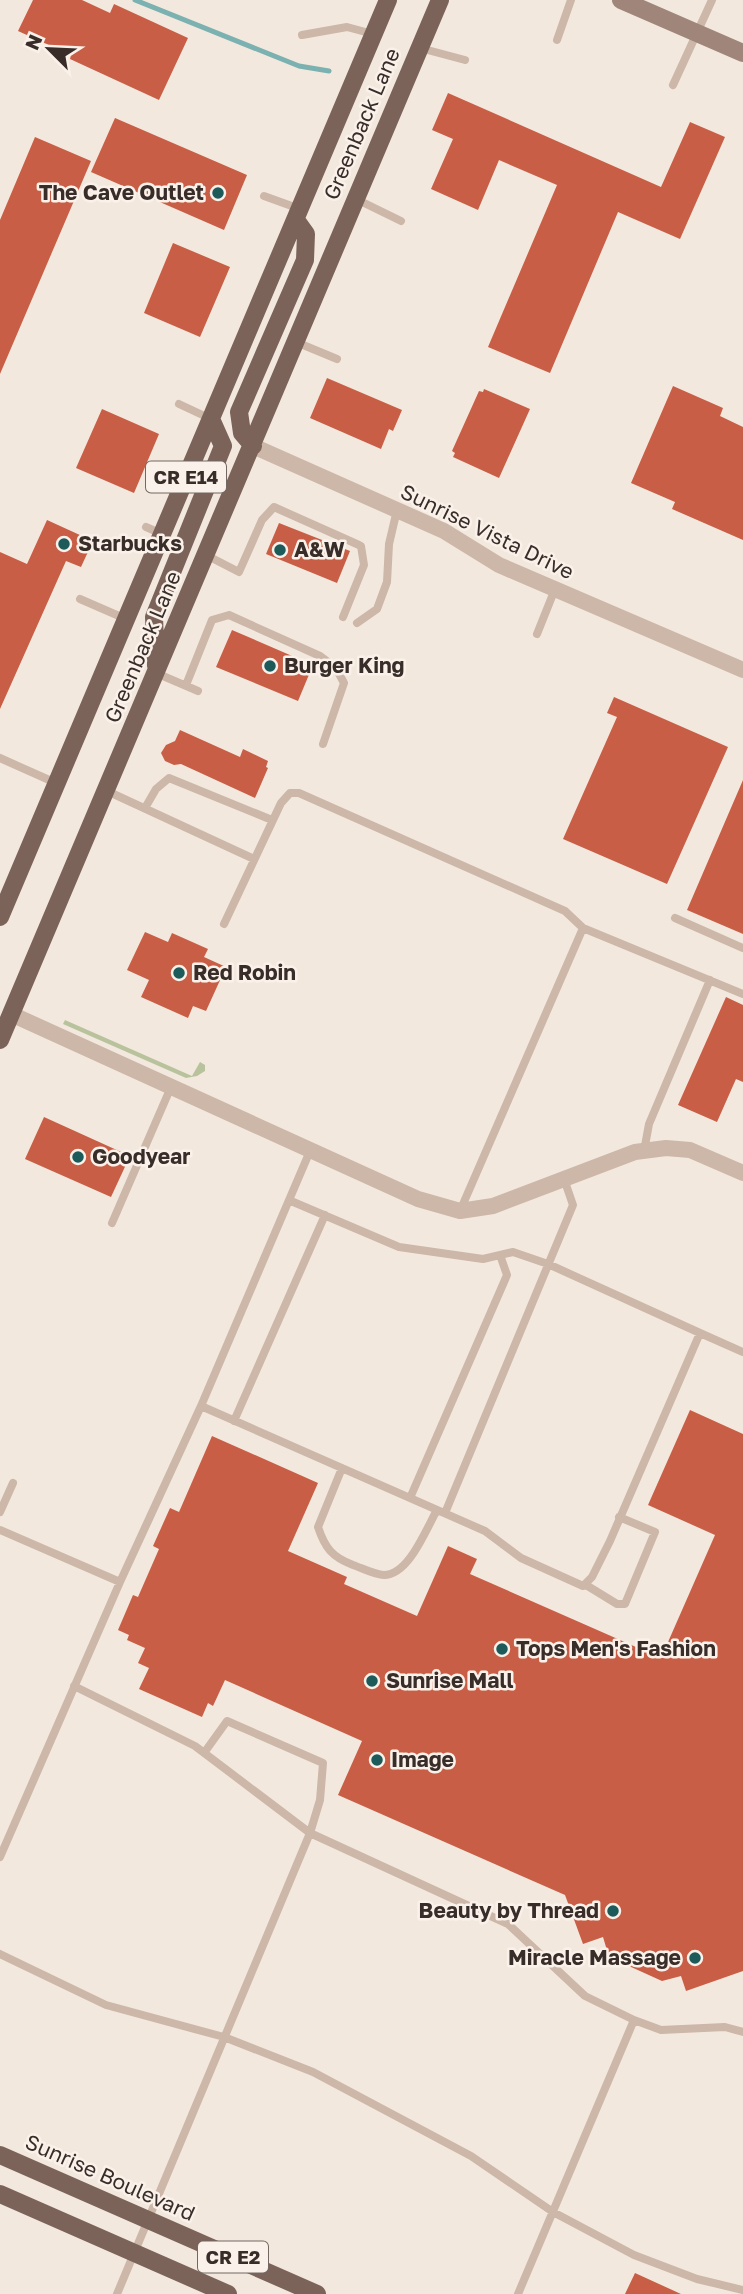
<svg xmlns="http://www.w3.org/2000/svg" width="743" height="2294" font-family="'Golos Text',sans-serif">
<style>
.green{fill:#b8c39d}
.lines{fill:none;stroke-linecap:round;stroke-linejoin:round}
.stream{stroke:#7bb1b0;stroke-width:5}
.building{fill:#c95e46}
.service{stroke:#ccb7a9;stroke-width:8}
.minor{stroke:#ccb7a9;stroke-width:16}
.secondary{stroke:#a0857a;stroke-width:18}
.primary{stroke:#7b635a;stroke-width:18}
.poi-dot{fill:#1d5b5b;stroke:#faf2ea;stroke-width:2.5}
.labels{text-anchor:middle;stroke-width:5;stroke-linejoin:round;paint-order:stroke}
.shield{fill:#faf2ea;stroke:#736863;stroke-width:2}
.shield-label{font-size:19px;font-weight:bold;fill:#392d29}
.street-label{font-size:21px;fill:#392d29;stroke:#faf2ea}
.poi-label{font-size:21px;font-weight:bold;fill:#392d29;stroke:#faf2ea;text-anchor:start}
</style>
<rect width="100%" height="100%" fill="#f3e8dd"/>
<path class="green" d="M65 1020 192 1076 200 1062 205 1065V1071L197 1076 186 1078 63 1024Z"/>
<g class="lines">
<path class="stream" d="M135 0 299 66 329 71"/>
</g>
<path class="building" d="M33 0H82L110 13 114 4 188 38 159 100 70 59 71 55 18 31Z
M448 93 661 187 690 122 725 137 680 239 618 212 550 373 488 347 557 185 499 160 478 210 431 189 453 139 432 130Z
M115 118 247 175 224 230 91 172Z
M35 137 91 161 0 374V220Z
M173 243 230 267 200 337 144 313Z
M327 378 402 410 393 431 389 429 381 449 310 418Z
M673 386 723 408 720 416 743 427V540L672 509 675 502 631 483Z
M484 389 530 409 499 478 453 457 455 453 452 451 479 391 483 392Z
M102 409 159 434 134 493 76 468Z
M47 520 93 541 81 567 66 561 0 709V552L27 564Z
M279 523 350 551 337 583 266 554Z
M232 630 313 665 298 701 216 667Z
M614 697 728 747 667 884 563 839 617 717 607 713Z
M180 730 240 757 243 749 268 761 266 767 268 768 255 798 181 764 174 765 165 761 161 753 166 745 175 741Z
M743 780V934L687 910Z
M145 932 168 942 172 933 208 949 204 957 226 967 206 1011 193 1006 188 1018 141 997 149 980 127 970Z
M726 997 743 1005V1082L736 1079 717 1122 678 1105Z
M44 1117 130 1156 111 1197 25 1159Z
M690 1410 743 1434V1971L686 1991 681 1976 662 1981 609 1957 603 1937 583 1944 565 1895 338 1795 362 1741 225 1680 213 1706 208 1703 202 1717 139 1689 149 1668 138 1663 145 1648 127 1640 129 1635 118 1630 133 1595 138 1597 159 1549 153 1546 170 1508 179 1512 212 1436 318 1483 288 1551 347 1577 344 1584 417 1616 448 1546 477 1559 470 1574 661 1658 715 1535 648 1505Z
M635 2273 681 2294H625Z"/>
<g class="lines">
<path class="service" d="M302 35 347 27 373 34
M557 40 571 0
M420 48 465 60
M673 85 712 0
M264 196 300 209
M356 199 401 221
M296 342 337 359
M179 404 211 419
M146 527 162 534
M206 555 239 572 262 520 274 507 359 545 361 546 364 565 343 617
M80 599 126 619
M357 623 377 609 387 582 389 544 397 510
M537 634 555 589
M156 673 198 691
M186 685 212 620 229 615 320 656 336 668 344 683 323 744
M0 758 56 783
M107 791 254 859
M145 808 156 789 169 778 272 820
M675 918 743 948
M224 924 281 803 290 793H299L565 911 583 928 743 994
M644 1151 649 1124 710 980
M291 1201 399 1247 483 1259 513 1252 548 1264 700 1333
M460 1211 583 928
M112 1223 171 1087
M201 1406 485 1531 521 1558 583 1586 592 1577 610 1541 700 1333 743 1352
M234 1421 325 1215
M342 1468 318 1527C325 1548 332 1557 353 1565 362 1568 375 1575 384 1575 409 1575 426 1529 437 1510
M410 1498 507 1275 500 1255
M0 1512 13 1483
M445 1513 573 1205 564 1179
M0 1530 120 1582
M586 1585 617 1604H625L655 1532 619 1517
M74 1686 195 1746 310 1833 508 1924 585 1996 634 2020 661 2030 725 2027 743 2032
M0 1857 120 1582 201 1406 310 1151
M0 1954 106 2005 224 2037 313 2072 471 2156 553 2212 634 2255 697 2279 743 2290
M117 2294 310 1833 320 1800 323 1763 227 1721 204 1753
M518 2294 634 2020"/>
<path class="minor" d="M253 446 444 531 499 565 743 670
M11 1014 418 1199 460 1211 493 1206 635 1152 666 1148 690 1150 743 1173"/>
<path class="secondary" d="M621 0 743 53"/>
<path class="primary" d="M253 446 242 433 239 412 305 260 306 234 296 220
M156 666 154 617 223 446 211 419
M0 917 388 0
M0 1040 440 0
M0 2155 317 2294
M0 2194 228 2294"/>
</g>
<g class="poi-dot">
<circle cx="218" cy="193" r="7"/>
<circle cx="64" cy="544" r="7"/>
<circle cx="280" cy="550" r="7"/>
<circle cx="270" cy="666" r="7"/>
<circle cx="179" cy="973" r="7"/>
<circle cx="78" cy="1157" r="7"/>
<circle cx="502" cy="1649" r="7"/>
<circle cx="372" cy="1681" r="7"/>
<circle cx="377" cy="1760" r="7"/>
<circle cx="613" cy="1911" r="7"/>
<circle cx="695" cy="1958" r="7"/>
</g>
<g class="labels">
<g class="shield">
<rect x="146" y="461.5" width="80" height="31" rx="5"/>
<rect x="198" y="2241.5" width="70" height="31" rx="5"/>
</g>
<g class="shield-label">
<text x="186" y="484">CR E14</text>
<text x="233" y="2264">CR E2</text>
</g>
<g class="street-label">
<text transform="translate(362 124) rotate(-67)" y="7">Greenback Lane</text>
<text transform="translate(487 532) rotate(26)" y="7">Sunrise Vista Drive</text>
<text transform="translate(143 647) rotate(-67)" y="7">Greenback Lane</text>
<text transform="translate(110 2178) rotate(24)" y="7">Sunrise Boulevard</text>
</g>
<g class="poi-label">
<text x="204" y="200" text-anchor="end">The Cave Outlet</text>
<text x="78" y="551">Starbucks</text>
<text x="294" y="557">A&amp;W</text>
<text x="284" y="673">Burger King</text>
<text x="193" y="980">Red Robin</text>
<text x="92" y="1164">Goodyear</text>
<text x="516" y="1656">Tops Men's Fashion</text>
<text x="386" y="1688">Sunrise Mall</text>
<text x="391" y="1767">Image</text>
<text x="599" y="1918" text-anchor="end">Beauty by Thread</text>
<text x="681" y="1965" text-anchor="end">Miracle Massage</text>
</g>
</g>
<g transform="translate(49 49) rotate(294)" stroke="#faf2ea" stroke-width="5" paint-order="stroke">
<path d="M0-5L12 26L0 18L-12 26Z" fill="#392d29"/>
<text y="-10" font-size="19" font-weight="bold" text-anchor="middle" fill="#392d29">N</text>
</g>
</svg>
